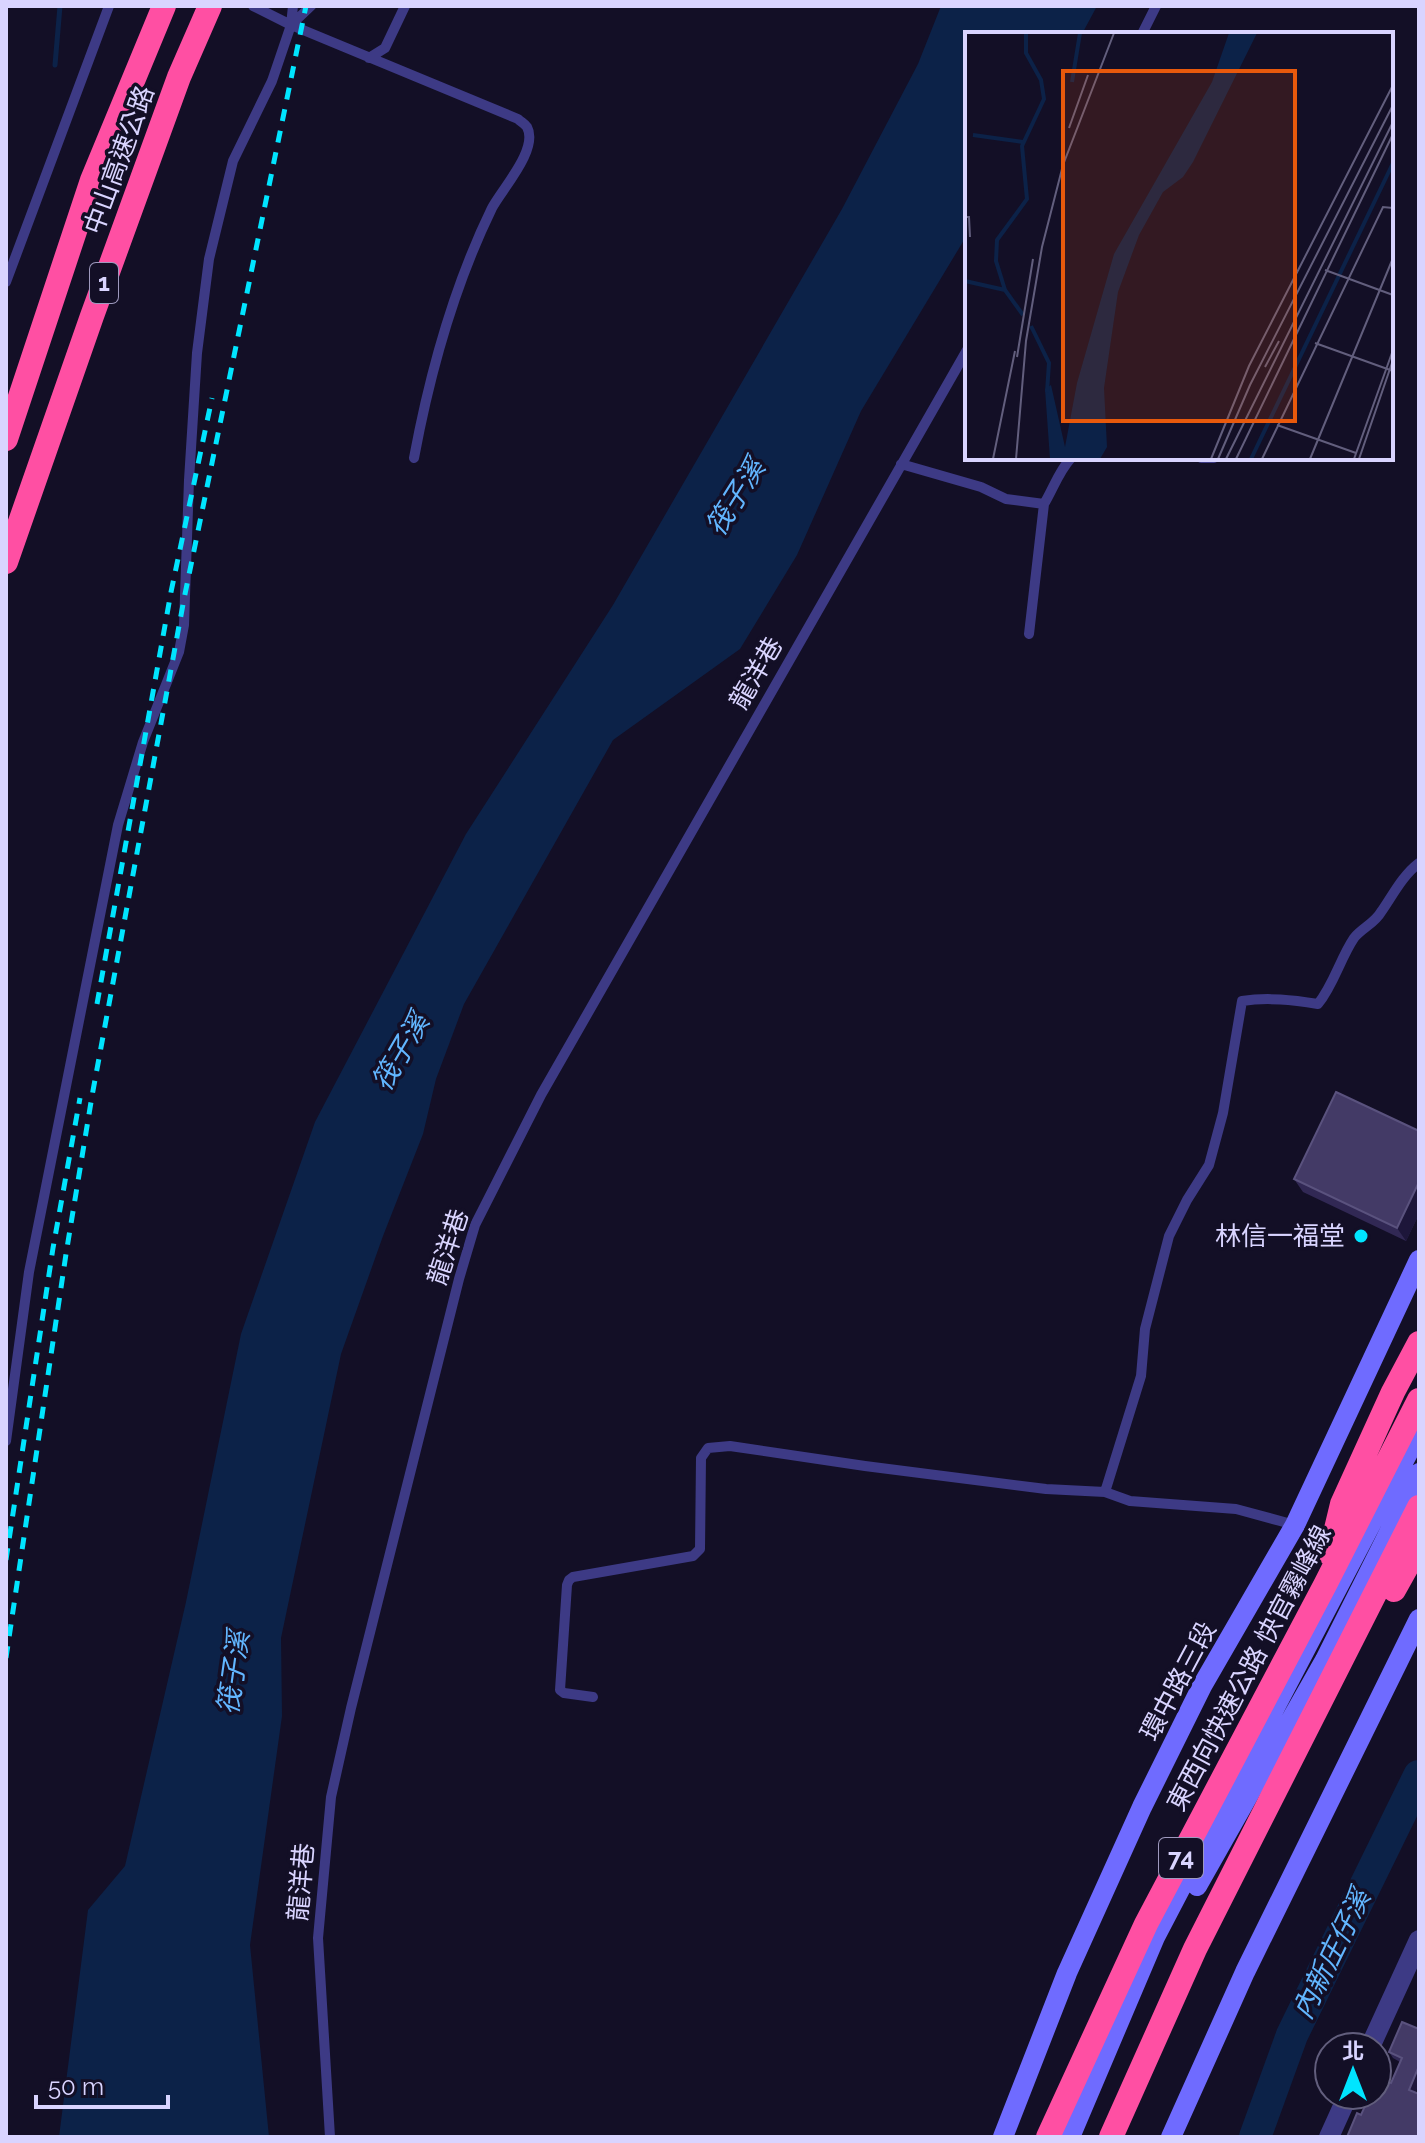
<svg xmlns="http://www.w3.org/2000/svg" width="1425" height="2143" font-family="Raleway,'Noto Sans TC',sans-serif">
<style>
.water{fill:#0c2248}
.lines{fill:none;stroke-linecap:round;stroke-linejoin:round}
.stream{stroke:#0c2248;stroke-width:5}
.river{stroke:#0c2248;stroke-width:32}
.path{stroke:#2fb8b0;stroke-width:3;stroke-dasharray:4 6;stroke-linecap:butt}
.lane{stroke:#3d3a85;stroke-width:10}
.street{stroke:#3d3a85;stroke-width:20}
.secondary{stroke:#6f6bff;stroke-width:20}
.highway{stroke:#ff4fa3;stroke-width:24}
.rail{stroke:#00e5ff;stroke-width:5;stroke-dasharray:12 10;stroke-linecap:butt}
.wall{fill:#312854}
.shaded-wall{fill:#1d163a}
.building{fill:#433a66;stroke:#5a527e;stroke-width:2}
.poi-dot{fill:#00e5ff;stroke:#130f26;stroke-width:3}
.labels{text-anchor:middle;stroke-width:7;stroke-linejoin:round;paint-order:stroke}
.shield{fill:#130f26;stroke:#9e99be;stroke-width:2}
.shield-label{font-size:24px;font-weight:bold;fill:#d9d4ff}
.street-label{font-size:26px;fill:#d9d4ff;stroke:#130f26}
.poi-label{font-size:26px;fill:#d9d4ff;stroke:#130f26;text-anchor:end}
.water-label{font-size:28px;font-style:italic;fill:#62b6ff;stroke:#130f26}
.inset-river{fill:none;stroke:#0c2248;stroke-width:4}
.inset-road{fill:none;stroke:#625e7d;stroke-width:2}
.view{fill:#e8590c;fill-opacity:0.15;stroke:#e8590c;stroke-width:4}
.inset-edge{fill:none;stroke:#d9d4ff;stroke-width:4}
</style>
<rect width="100%" height="100%" fill="#130f26"/>
<path class="water" d="M941 6H1097L1082 34H967V235L861 411 797 555 740 649 613 740 464 1004 436 1079 423 1134 383 1236 341 1354 281 1638 282 1716 250 1945 269 2137H59L88 1910 125 1866 186 1602 241 1334 315 1122 466 834 613 605 842 209 918 64Z"/>
<g class="lines">
<path class="stream" d="M55 65 60 6"/>
<path class="river" d="M1255 2137 1292 2035 1419 1776"/>
<path class="path" d="M1418 2085H1419"/>
<path class="lane" d="M253 6 291 25
M293 6 291 25 518 119C521 122 525 124 527 127 539 149 502 189 492 208 453 288 430 372 414 458
M1142 34 1156 6
M369 58 385 48 405 6
M6 282 109 6
M1201 458H1214
M901 464 981 487 1006 499 1044 504C1053 489 1059 471 1071 458
M1029 634 1044 504
M6 1441 29 1272 118 825 143 742 179 652 184 625 189 480 197 353 209 259 233 161 272 81 291 25 311 6
M1105 1492 1141 1376 1145 1329 1169 1236 1187 1200 1209 1165 1223 1113 1242 1001C1268 997 1293 1000 1318 1004 1334 984 1340 959 1354 938 1362 928 1375 923 1381 912 1393 895 1402 876 1419 863
M593 1697 564 1693 560 1690 567 1585 569 1580 573 1577 693 1556 700 1549 701 1458 708 1448 730 1446 865 1466 1046 1489 1105 1492 1130 1501 1236 1509 1295 1525
M330 2137 318 1938 331 1797 351 1708 459 1279 475 1225 541 1095 967 350"/>
<path class="street" d="M1370 2047 1419 1940
M1329 2137 1348 2095"/>
<path class="secondary" d="M1197 1886 1325 1660 1419 1473
M1003 2137 1067 1973 1142 1807 1202 1686 1295 1525 1419 1260
M1070 2137 1155 1937 1419 1432
M1171 2137 1245 1972 1419 1619"/>
<path class="highway" d="M6 439 92 180 164 6
M6 562 92 316 179 77 210 6
M1330 1554 1342 1504 1393 1392 1419 1343
M1394 1590 1419 1545
M1048 2137 1146 1924 1325 1585 1419 1400
M1111 2137 1195 1949 1419 1507"/>
<path class="rail" d="M97 1004 171 592 212 398
M6 1560 53 1248 80 1098
M6 1658 66 1254 92 1096 184 599 306 6"/>
</g>
<path class="wall" d="M1419 1131V1214L1406 1241 1303 1192 1294 1179Z
M1419 2029V2084L1415 2092 1361 2115 1391 2083 1400 2062 1393 2058 1389 2052Z"/>
<path class="shaded-wall" d="M1419 1182V1214L1406 1241 1397 1228Z
M1419 2066V2084L1413 2097 1409 2090Z"/>
<path class="building" d="M1336 1092 1419 1131V1182L1397 1228 1294 1179Z
M1402 2022 1419 2029V2066L1409 2090 1419 2094V2137H1347L1357 2113 1361 2115 1370 2095H1377V2081L1378 2078 1391 2083 1402 2058 1389 2052Z"/>
<circle class="poi-dot" cx="1361" cy="1236" r="8"/>
<g class="labels">
<g class="shield">
<rect x="90" y="263" width="28" height="40" rx="6"/>
<rect x="1159" y="1838" width="44" height="40" rx="6"/>
</g>
<g class="shield-label">
<text x="104" y="291">1</text>
<text x="1181" y="1866">74</text>
</g>
<g class="street-label">
<text transform="translate(119 160) rotate(-70)" y="9">中山高速公路</text>
<text transform="translate(756 673) rotate(-60)" y="9">龍洋巷</text>
<text transform="translate(448 1247) rotate(-72)" y="9">龍洋巷</text>
<text transform="translate(1249 1668) rotate(-62)" y="9">東西向快速公路 快官霧峰線</text>
<text transform="translate(1178 1681) rotate(-62)" y="9">環中路三段</text>
<text transform="translate(301 1882) rotate(-85)" y="9">龍洋巷</text>
</g>
<g class="poi-label">
<text x="1345" y="1245">林信一福堂</text>
</g>
<g class="water-label">
<text transform="translate(735 497) rotate(-58)" y="10">筏子溪</text>
<text transform="translate(400 1052) rotate(-60)" y="10">筏子溪</text>
<text transform="translate(233 1673) rotate(-82)" y="10">筏子溪</text>
<text transform="translate(1331 1954) rotate(-64)" y="10">內新庄仔溪</text>
</g>
</g>
<g transform="translate(965 32)">
<rect width="428" height="428" fill="#130f26"/>
<path d="M264 1H292L228 130 218 145 198 160 174 203 153 260 139 356 142 415 135 427H85L80 357 86 353 100 415 112 351 149 222 247 50Z" fill="#0c2248"/>
<path class="inset-river" d="M107 50 115 1M8 103 58 110M0 249 40 258 31 229 32 208 62 167 57 114 79 67 76 48 61 21V1M40 258 58 283M66 294 84 331 82 360M286 427 428 131"/>
<path class="inset-road" d="M104 96 123 43M0 185H4L5 205M360 238 428 263M350 311 428 339M52 325 68 227M300 335 314 309M312 393 391 421M28 427 50 319M51 427 61 309 77 215 98 133 149 1M246 427 284 334 428 53M253 427 285 353 428 73M261 427 428 90M271 427 428 102M297 427 418 175 428 176M345 427 428 226M389 427 428 318M394 427 428 328"/>
<path class="view" d="M98 39H330V389H98Z"/>
<rect width="428" height="428" class="inset-edge"/>
</g>
<rect width="1425" height="2143" fill="none" stroke="#d9d4ff" stroke-width="16"/>
<g transform="translate(1353 2071)"><circle r="38" fill="#130f26" stroke="#625e7d" stroke-width="2"/>
<path d="M0-6L14 30L0 20L-14 30Z" fill="#00e5ff"/>
<text y="-12" font-size="22" font-weight="bold" text-anchor="middle" fill="#d9d4ff">北</text>
</g>
<path d="M36 2095v12h132v-12" fill="none" stroke="#d9d4ff" stroke-width="4"/>
<text x="48" y="2095" font-size="24" fill="#d9d4ff" stroke="#130f26" stroke-width="6" paint-order="stroke">50 m</text>
</svg>
